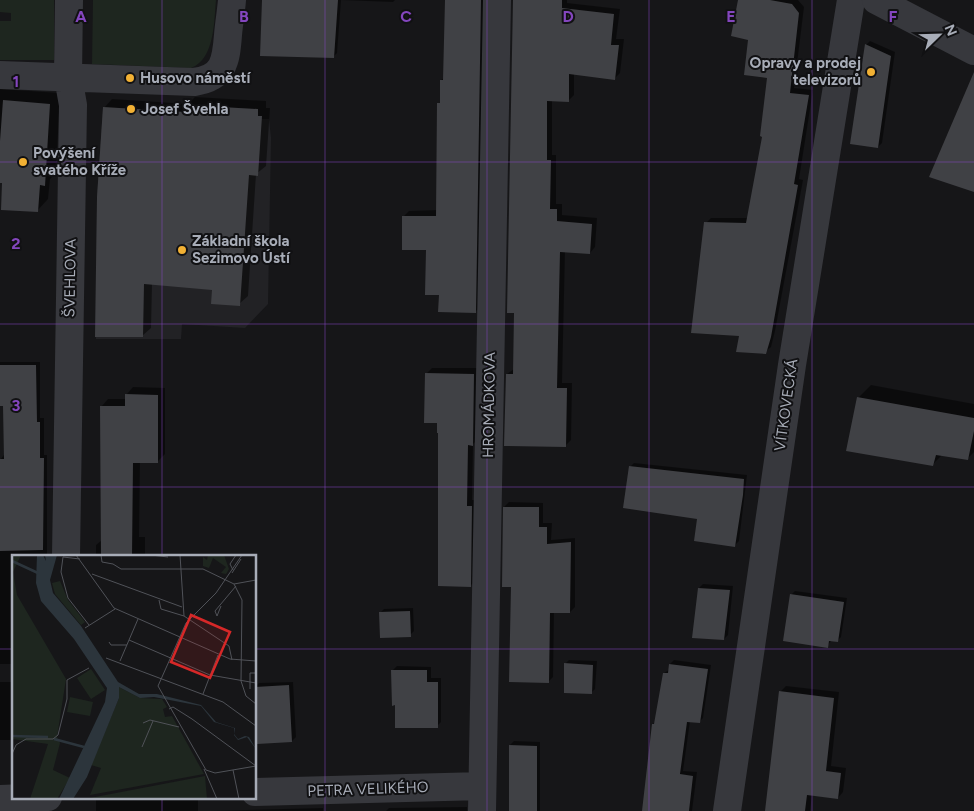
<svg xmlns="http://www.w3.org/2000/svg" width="974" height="811" font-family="Figtree,sans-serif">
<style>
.built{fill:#222225}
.green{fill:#1e261f}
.shadow{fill:#0007}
.building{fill:#404145}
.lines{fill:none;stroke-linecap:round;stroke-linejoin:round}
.minor{stroke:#37383d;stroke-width:28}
.tertiary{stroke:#37383d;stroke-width:28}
.grid{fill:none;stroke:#8446be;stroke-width:1;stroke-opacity:0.55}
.poi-dot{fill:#f2b134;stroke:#111113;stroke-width:2}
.labels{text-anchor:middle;stroke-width:4;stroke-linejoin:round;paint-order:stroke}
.poi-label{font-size:15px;font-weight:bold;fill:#a8adb8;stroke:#111113;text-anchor:start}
.street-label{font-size:15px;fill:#a8adb8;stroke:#111113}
.inset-river{fill:none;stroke:#2c353c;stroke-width:2.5}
.inset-road{fill:none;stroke:#505258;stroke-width:1}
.view{fill:#d62828;fill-opacity:0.15;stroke:#d62828;stroke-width:2.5}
.inset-edge{fill:none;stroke:#a8adb8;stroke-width:2.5}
.grid-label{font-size:16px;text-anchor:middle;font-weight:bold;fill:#8446be;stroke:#111113;stroke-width:4;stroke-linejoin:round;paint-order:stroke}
</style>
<rect width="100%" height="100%" fill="#161618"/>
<path class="built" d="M186 105 258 109V116L262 119H269L271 138 268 304 245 328 182 324 181 339H96L97 197 103 107 185 112Z"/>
<path class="green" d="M0 0H54V60H0V21H11V13L0 12Z
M93 0H216C214 21 215 59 191 68L92 64Z"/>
<path class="shadow" d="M263 0H395L393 2 341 0 337 53 333 57Z
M446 0H487L481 306 475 312 440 294 427 249 403 217 409 211 438 210 439 104 442 100 441 80 444 78Z
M514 0H567V3L620 9 616 39H624L620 73 614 79 574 73V95L568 101 552 100V155H556V204H562V215L597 218 595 247 590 253 565 251 562 383H572L571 440 565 446 507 374 514 369Z
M739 0H798L804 7 794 88 813 90 799 179 803 180 775 331 771 347 765 352 741 335 706 223 711 218H748L764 136 769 77 750 39Z
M870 41 895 52 882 143 878 147 866 45Z
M0 89 60 93 56 173 50 179 48 199 37 211 4 181H0Z
M195 97 266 101V108H270L266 166 256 174 248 296 239 304 213 288 152 284 151 328 142 336 104 108 112 99 188 104Z
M0 362H40V418H44V455H47V556H14V664H0V460L4 455 5 404H0Z
M432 368H480L479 438 473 444 472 500H477L476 580 470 586 438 422 426 374Z
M871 385 974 404V452L967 459 942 455 932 465 858 398Z
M133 387 165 388V454L158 461H140L139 537H145V556H96V545L102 540 101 407 108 399H126V395Z
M634 463 747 475 739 541 735 545 698 518 630 467Z
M509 502 543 503V523H552L551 540 575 538V607L570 612H554L553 677 548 682 512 586 504 507Z
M703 584 733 586 728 635 724 639 699 588Z
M795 591 847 598 841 637 837 641 832 640 827 646 791 595Z
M413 608 414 631 410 635 380 613 384 609Z
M569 660 597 661 595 689 591 693 565 664Z
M674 660 711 665 703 718 699 722 690 721 683 771 697 772 692 811H643L653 724 656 721 664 673 669 670 670 664Z
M397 666 431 667V678H441V722L437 726 393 670Z
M0 682H14V740H0Z
M293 682 296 737 292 741 255 687 259 683Z
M786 686 839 692 831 766 846 768 843 792 838 798 812 795 810 811H766L780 692Z
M514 741 540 742V811H510V745Z
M96 797H198V811H96Z
M467 807V811H386L389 808Z
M323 808V811H210Z"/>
<path class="building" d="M262 0H338L334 58 260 56Z
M445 0H481L476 313 438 312 439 295H425L426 250H402V216H436L437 103H440V80H443Z
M513 0H562V8L614 14 611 45H619L615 80 569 74V102L547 101V160H551L550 209H557V221L592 224 590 254 560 252 557 388H567L566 447 504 446 506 374H513L514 313H507Z
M738 0H770L792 4 799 13 790 93 809 95 794 184 798 185 771 337 766 354 736 352 739 336 691 333 704 222 746 223 762 137 760 136 767 78 744 75 748 40 731 36Z
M865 44 891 56 878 148 850 144Z
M974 72V192L929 177Z
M3 100 50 104 45 186 40 185 38 212 1 210 2 183H0V141Z
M186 105 258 109V116H262L258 176 249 175 240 306 211 304 212 290 144 284 143 337H95L97 197 103 107 185 112Z
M0 365H36L37 422H40V458H44L43 550 0 551V459H4L3 406H0Z
M425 373 474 374 473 446 468 445 467 506H472L471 587 438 586V433H437V423H424Z
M125 394 158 395V463H133L132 556H101L100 406H125Z
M857 397 974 418V431L968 460 936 455 933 466 846 451Z
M629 466 744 479 743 495 735 547 694 541 697 519 623 508Z
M503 507H539V527H547V544L571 542 570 613H550L549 683 509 682 511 587H502Z
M698 588 730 590 724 640 692 638Z
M790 594 844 602 838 642 829 641 828 648 783 641Z
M410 611 411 637 380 638 379 612Z
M564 663 593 665 592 694 564 693Z
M669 664 708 669 700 723 687 722 680 774 693 776 689 811H642L652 724H654L663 673H668Z
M391 670H427V682H438V728H395V705L392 706Z
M289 685 292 742 257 744 255 687Z
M779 691 834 698 826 771 841 773 838 799 807 795 805 811H765Z
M509 745 537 746V811H509Z"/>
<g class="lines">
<path class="minor" d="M0 75 194 82C224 78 226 61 228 35 229 23 231 12 232 0
M66 556 73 105 68 77 69 0
M255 792 482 786
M0 799 48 797
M482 811 497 0
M727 811 792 365 851 0"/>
<path class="tertiary" d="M876 0 974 51"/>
</g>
<path class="grid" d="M162 0V556M325 0V811M487 0V811M649 0V811M812 0V811M0 162H974M0 324H974M0 487H974M0 649H14M255 649H974M162 797V811"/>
<g class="poi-dot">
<circle cx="871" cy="72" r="5"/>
<circle cx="130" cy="78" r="5"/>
<circle cx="131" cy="109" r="5"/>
<circle cx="23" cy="162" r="5"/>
<circle cx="182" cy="250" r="5"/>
</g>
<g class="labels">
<g class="poi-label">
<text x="861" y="68" text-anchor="end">Opravy a prodej<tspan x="861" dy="17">televizorů</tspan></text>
<text x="140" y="83">Husovo náměstí</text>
<text x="141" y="114">Josef Švehla</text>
<text x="33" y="158">Povýšení<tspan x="33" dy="17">svatého Kříže</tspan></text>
<text x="192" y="246">Základní škola<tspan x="192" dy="17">Sezimovo Ústí</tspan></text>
</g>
<g class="street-label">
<text transform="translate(70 278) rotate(-89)" y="5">ŠVEHLOVA</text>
<text transform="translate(489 405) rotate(-89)" y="5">HROMÁDKOVA</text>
<text transform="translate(786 405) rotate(-82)" y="5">VÍTKOVECKÁ</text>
<text transform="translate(368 789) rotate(-2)" y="5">PETRA VELIKÉHO</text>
</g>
</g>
<g transform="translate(12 555)">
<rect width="244" height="244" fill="#161618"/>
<path d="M0 0H9L1 17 5 40 54 124 45 182 48 188 41 215 58 223 45 244H18L36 189 0 184ZM196 0H212L217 14 214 19 209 18 214 12 201 3 197 13 191 11V2L195 5ZM48 26 56 45 73 67 69 70 43 39 40 28ZM79 114 93 135 79 144 65 123ZM107 132 128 143 150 144 155 152 151 154 153 162 160 161 192 219 78 240 89 213 79 210 107 143ZM58 142 81 147 78 161 55 157ZM193 221 195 244H77L78 243Z" fill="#1e261f"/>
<path d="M25 0H31L34 6 33 0H45L38 25 41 38 69 71 106 127 127 139H145L189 150 204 167 223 173 222 179 226 184 233 181 237 182 244 194 235 182 226 185 222 180V173L202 167 189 151 142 142 128 143 107 132V143L75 222 61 244H47L93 147 95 133 62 84 29 46 24 28Z" fill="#2c353c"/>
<path class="inset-river" d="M0 6 26 18M0 181 36 182M42 184 72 192"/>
<path class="inset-road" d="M64 0 102 53 218 104 244 106M89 0 90 7 101 9 109 14H191L222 29 230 45 229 126 234 141 244 149M139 0 156 2M168 0 172 61 217 91 220 105M230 0 204 38 174 68 146 131 194 215 203 218 244 211M68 4 51 2 49 17 56 43 77 70M221 15 218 9 224 0M220 18 229 4M80 19 170 52M222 29 244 25M147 45 149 54 172 61M209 51 205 61 203 56 224 31M73 73 103 54M117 85 198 120 244 128M97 87 99 90H115M94 103 211 147 244 171M108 106 126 64M238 134V118H244M191 139 206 100M157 154 161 152 180 164 244 211M131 168 138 165 167 172M130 192 141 166M0 199 4 190 14 184H41L46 180 55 144V125L77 113M192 214 205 244M221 215 227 244"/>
<path class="view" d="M179 60 218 77 198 123 159 107Z"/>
<rect width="244" height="244" class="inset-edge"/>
</g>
<g class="grid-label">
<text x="81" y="22">A</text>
<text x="244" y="22">B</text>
<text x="406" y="22">C</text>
<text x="568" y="22">D</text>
<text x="731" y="22">E</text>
<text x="893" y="22">F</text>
<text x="16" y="87">1</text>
<text x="16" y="249">2</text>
<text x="16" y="411">3</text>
</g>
<g transform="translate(939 35) rotate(67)" stroke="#111113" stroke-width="4" paint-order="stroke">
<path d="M0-4L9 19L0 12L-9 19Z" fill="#a8adb8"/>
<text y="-8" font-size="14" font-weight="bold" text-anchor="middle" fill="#a8adb8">N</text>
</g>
</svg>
